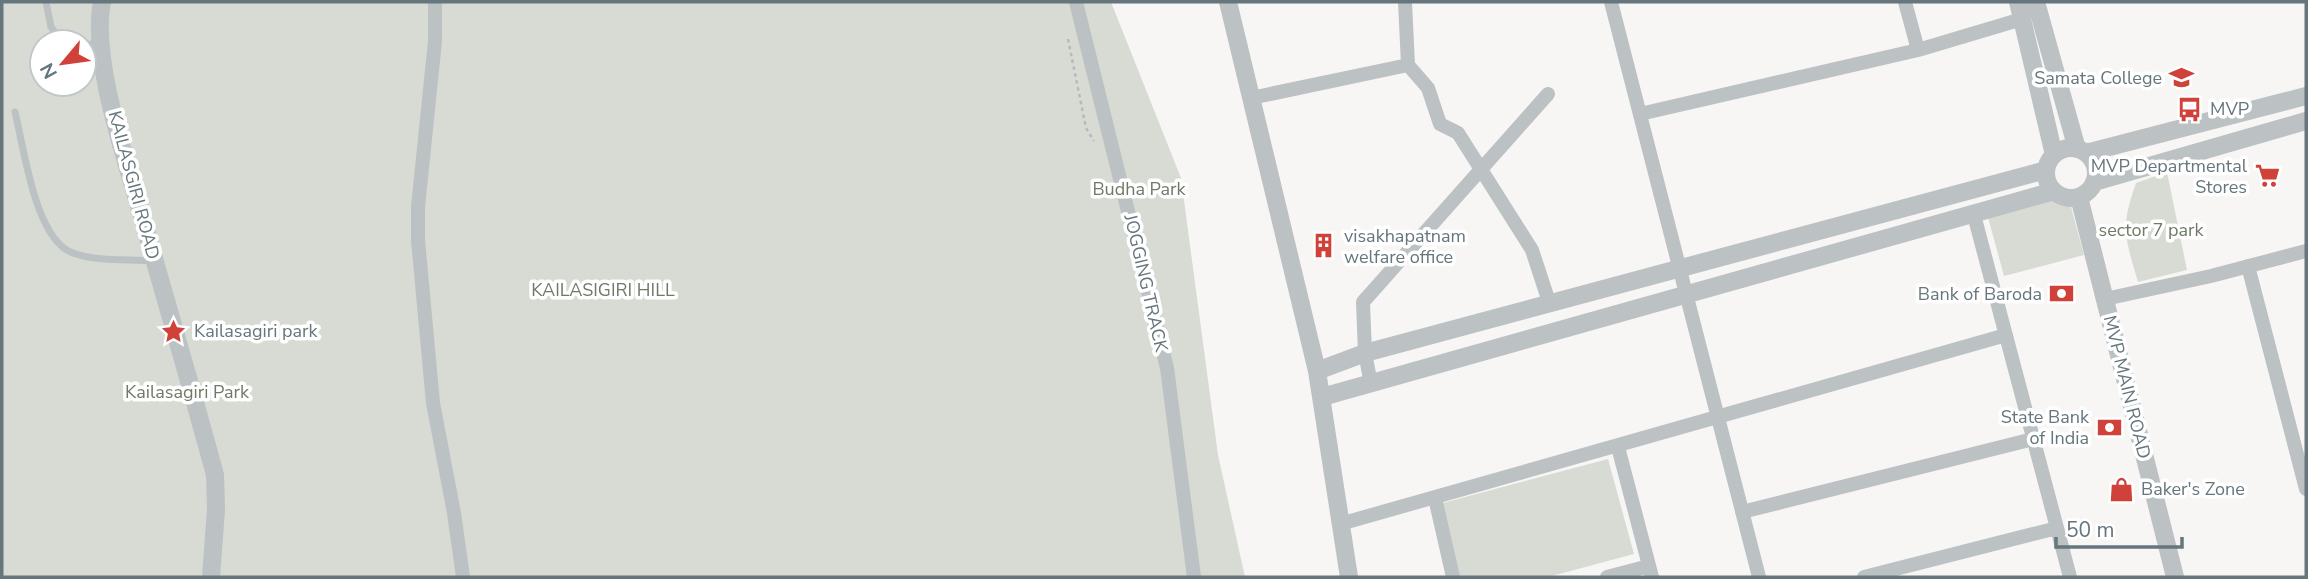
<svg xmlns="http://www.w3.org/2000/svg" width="2308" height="579" font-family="'Nunito Sans',sans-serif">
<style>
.green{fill:#d7dbd4;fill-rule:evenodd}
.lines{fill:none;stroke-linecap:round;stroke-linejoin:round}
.path{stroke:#b6babc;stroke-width:2.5;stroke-dasharray:3.5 3.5;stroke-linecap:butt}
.service{stroke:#bcc1c3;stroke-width:7}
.minor{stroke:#bcc1c3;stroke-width:14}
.tertiary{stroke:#bcc1c3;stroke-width:18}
.labels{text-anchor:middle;stroke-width:7;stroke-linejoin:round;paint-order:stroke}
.poi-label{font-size:18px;fill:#65767c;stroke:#fff;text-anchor:end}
.street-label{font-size:18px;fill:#65767c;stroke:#fff}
.park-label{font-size:18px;fill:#6e7a67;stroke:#fff}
</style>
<rect width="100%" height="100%" fill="#f7f6f4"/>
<path class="green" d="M2 2H1111L1181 178 1218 455 1245 577H2ZM42 42H84V84H42Z
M2167 172 2187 270 2138 282C2125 237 2120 228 2136 183Z
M2066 188 2084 255 2004 276 1986 210Z
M1608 459 1634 554 1548 577H1459L1439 504Z"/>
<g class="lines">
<path class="path" d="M1068 39 1086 128 1094 141"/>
<path class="service" d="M46 2 51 27 62 42
M84 45 101 43
M15 112C24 148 35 240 73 253 98 262 128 259 154 261"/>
<path class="minor" d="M435 2V41L418 207V240L433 403 454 513 463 577
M1076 2 1167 368 1194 577
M1611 2 1759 577
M1905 2 1918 50
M1408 65 1428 88 1440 124 1458 133 1532 250 1550 305
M1251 98 1408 65 1405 2
M1640 114 1918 50 2022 19
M1974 215 2070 577
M2248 266 2306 489
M2105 299 2211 276 2306 251
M1371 384 1365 353 1363 302 1548 94
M1618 447 1652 577
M1435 498 1453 577
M1742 512 2033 439
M1340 524 2006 335
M1607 577 1649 566
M1864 577 2057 528"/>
<path class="tertiary" d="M102 2C91 57 124 154 140 209 165 298 191 386 215 475L216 509 211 577
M1228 2 1317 371 1349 577
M2018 2 2054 155
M2036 2 2077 149
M2046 173a25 25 0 1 1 50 0a25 25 0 1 1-50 0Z
M2086 153 2306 96
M2094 182 2306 121
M2079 197 2175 577
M1317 371 1365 353 2046 170
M1322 397 2054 191"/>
</g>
<defs>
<symbol id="university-bare" viewBox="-9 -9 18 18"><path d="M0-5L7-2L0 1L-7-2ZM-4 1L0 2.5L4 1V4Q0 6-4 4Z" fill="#d0413a" stroke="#fff" stroke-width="2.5" paint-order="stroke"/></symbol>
<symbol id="bus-bare" viewBox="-9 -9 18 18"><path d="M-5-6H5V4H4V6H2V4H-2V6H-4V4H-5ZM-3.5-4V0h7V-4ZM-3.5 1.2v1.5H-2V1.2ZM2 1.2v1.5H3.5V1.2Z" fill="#d0413a" stroke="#fff" stroke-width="2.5" paint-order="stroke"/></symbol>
<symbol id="supermarket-bare" viewBox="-9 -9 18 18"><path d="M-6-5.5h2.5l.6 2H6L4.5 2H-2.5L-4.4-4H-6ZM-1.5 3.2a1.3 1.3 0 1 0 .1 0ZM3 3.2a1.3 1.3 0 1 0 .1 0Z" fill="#d0413a" stroke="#fff" stroke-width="2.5" paint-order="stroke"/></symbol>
<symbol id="building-bare" viewBox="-9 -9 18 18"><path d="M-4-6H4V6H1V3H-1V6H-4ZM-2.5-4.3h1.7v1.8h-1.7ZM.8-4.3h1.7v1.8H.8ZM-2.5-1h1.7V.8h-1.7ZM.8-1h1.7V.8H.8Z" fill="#d0413a" stroke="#fff" stroke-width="2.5" paint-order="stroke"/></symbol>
<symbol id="bank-bare" viewBox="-9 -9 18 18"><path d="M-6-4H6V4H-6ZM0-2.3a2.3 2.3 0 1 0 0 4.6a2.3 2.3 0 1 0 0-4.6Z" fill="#d0413a" stroke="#fff" stroke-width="2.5" paint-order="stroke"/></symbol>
<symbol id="sight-bare" viewBox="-9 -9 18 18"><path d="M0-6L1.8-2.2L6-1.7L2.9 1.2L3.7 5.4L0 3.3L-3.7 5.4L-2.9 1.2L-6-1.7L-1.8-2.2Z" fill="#d0413a" stroke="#fff" stroke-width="2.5" paint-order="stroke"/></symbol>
<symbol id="shop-bare" viewBox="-9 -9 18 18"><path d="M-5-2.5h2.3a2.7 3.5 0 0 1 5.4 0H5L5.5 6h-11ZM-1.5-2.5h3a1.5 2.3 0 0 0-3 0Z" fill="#d0413a" stroke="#fff" stroke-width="2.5" paint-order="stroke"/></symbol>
</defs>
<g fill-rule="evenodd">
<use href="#university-bare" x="2164" y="60" width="35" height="35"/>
<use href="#bus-bare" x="2172" y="92" width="35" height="35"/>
<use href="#supermarket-bare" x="2250" y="158" width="35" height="35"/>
<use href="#building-bare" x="1306" y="228" width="35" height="35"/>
<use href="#bank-bare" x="2044" y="276" width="35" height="35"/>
<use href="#sight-bare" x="156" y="314" width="35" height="35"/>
<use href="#bank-bare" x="2092" y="410" width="35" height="35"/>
<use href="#shop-bare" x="2104" y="472" width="35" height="35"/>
</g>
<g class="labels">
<g class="poi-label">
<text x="2162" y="84">Samata College</text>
<text x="2210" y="115" text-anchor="start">MVP</text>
<text x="2247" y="172">MVP Departmental<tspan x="2247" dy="21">Stores</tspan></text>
<text x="1344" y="242" text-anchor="start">visakhapatnam<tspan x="1344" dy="21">welfare office</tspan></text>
<text x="2042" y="300">Bank of Baroda</text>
<text x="194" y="337" text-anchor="start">Kailasagiri park</text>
<text x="2089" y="423">State Bank<tspan x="2089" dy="21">of India</tspan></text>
<text x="2141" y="495" text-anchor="start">Baker's Zone</text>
</g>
<g class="street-label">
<text transform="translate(134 185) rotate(75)" y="6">KAILASGIRI ROAD</text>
<text transform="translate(1146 283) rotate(77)" y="6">JOGGING TRACK</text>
<text transform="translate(2127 387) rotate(76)" y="6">MVP MAIN ROAD</text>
</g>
<g class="park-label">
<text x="1139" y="195">Budha Park</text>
<text x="2151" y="236">sector 7 park</text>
<text x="603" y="296">KAILASIGIRI HILL</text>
<text x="187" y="398">Kailasagiri Park</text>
</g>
</g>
<rect width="2308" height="579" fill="none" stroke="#65767c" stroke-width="7"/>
<g transform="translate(63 63) rotate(241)"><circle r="33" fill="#ffffff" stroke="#c1c8cb" stroke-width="2"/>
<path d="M0-5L12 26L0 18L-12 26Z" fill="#d0413a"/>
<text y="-10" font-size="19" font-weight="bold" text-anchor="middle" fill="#65767c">N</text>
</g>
<path d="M2056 537v10h126v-10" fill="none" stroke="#65767c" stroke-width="3.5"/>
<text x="2066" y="537" font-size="21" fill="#65767c" stroke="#ffffff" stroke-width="5" paint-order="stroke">50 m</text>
</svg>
